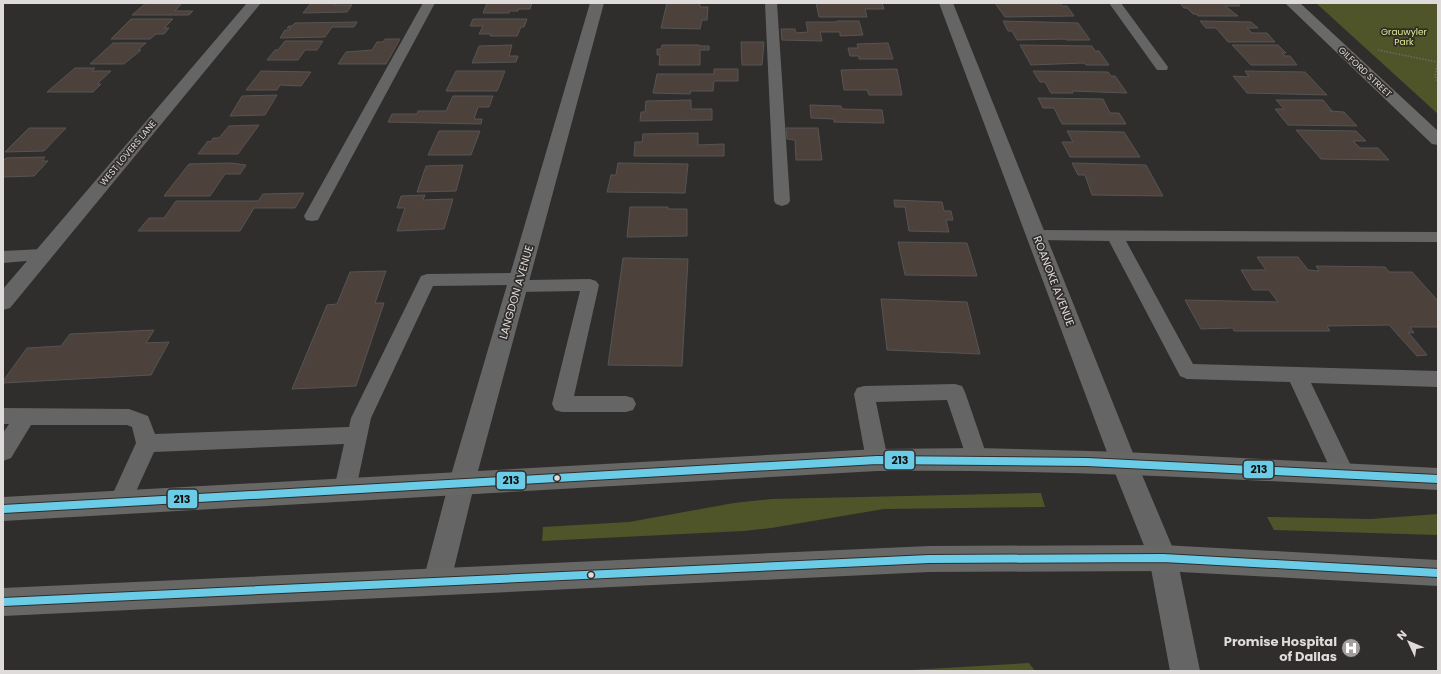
<svg xmlns="http://www.w3.org/2000/svg" width="1441" height="674" font-family="Poppins,sans-serif">
<style>
.green{fill:#4f5528}
.building{fill:#4d413c;stroke:#565454}
.lines{fill:none;stroke-linecap:round;stroke-linejoin:round}
.path{stroke:#6c6c6b;stroke-width:1.5;stroke-dasharray:1.5 1.5;stroke-linecap:butt}
.lane{fill:#666565;fill-rule:evenodd}
.street{fill:#666565;fill-rule:evenodd}
.secondary{fill:#696968;fill-rule:evenodd}
.primary{fill:#676766;fill-rule:evenodd}
.bus-1-casing{stroke:#312d2b;stroke-width:10}
.bus-1{stroke:#6bcce7;stroke-width:8}
.bus-dot{fill:#dedbda;stroke:#312d2b;stroke-width:1.5}
.labels{text-anchor:middle;stroke-width:3.5;stroke-linejoin:round;paint-order:stroke}
.far-park-label{font-size:9px;fill:#ddeb8f;stroke:#312d2b}
.far-street-label{font-size:9px;fill:#dedbda;stroke:#312d2b}
.street-label{font-size:11px;fill:#dedbda;stroke:#312d2b}
.near-poi-label{font-size:13px;font-weight:bold;fill:#dedbda;stroke:#312d2b;text-anchor:end}
.line-badge{stroke:#312d2b;stroke-width:1.5}
.pale-badge-label{font-size:11px;text-anchor:middle;font-weight:bold;fill:#111}
</style>
<rect width="100%" height="100%" fill="#302e2c"/>
<path class="green" d="M1316 3H1438V114Z
M1041 493 1045 507 884 509 771 528 743 531 542 541 543 527 629 522 734 503 772 499Z
M1438 514V535L1274 530 1267 517 1371 519Z
M1029 663 1035 671H893Z"/>
<path class="building" d="M146 3H188H182L175 11H193L189 15H132Z
M311 3H336L334 5H352L347 12 303 13Z
M487 3H532L530 9H518V11H509V13H483Z
M667 3H700V7H708L707 20H702L700 29 661 28Z
M816 3H882L884 9H865L867 17H819Z
M995 3H1060L1062 6H1067L1074 16 1005 17Z
M1180 3H1237L1240 6H1225L1238 16H1198L1196 14H1193L1187 8H1184Z
M131 19H173L164 28H169L164 34H156L150 39H111Z
M473 19H527L524 27H521L517 36H490L491 34H479L483 26H470Z
M837 21H859L863 35 840 36V32H820L822 41 782 40 781 29H795L796 33 808 32 806 22H837Z
M1003 21 1078 23 1090 40H1066V39L1017 40 1012 31H1008Z
M1200 21 1251 22 1258 28H1247L1252 33H1267L1275 42H1228L1216 28H1206Z
M357 22 354 27H332L325 37 280 38 285 30H289L291 28H287L289 26H292L295 23Z
M385 39H400L386 64H338L346 52 372 50 377 42H383Z
M285 41H323L317 50H305L298 60H267L275 50H278Z
M741 42H764L762 65H742Z
M113 43H146L138 50H141L124 64H90Z
M888 43 893 59H859V56H850L848 48H858L857 44Z
M512 45 509 56H518L516 62 472 63 479 46Z
M662 45H699V46H709V50H700V65H659L660 55H657V49H661Z
M1020 45 1092 46 1095 51H1099L1109 65H1086L1084 63 1031 65Z
M1232 45H1278L1286 53H1282L1285 56H1290L1297 65H1251Z
M75 68H95L92 71H111L97 84H101L93 92H47Z
M714 69H738V81H714L713 91H691L690 94 653 93 657 74H714Z
M897 69 902 95H869L867 90H844L841 70Z
M261 71 311 72 301 86 280 85 277 90H246Z
M456 71H505L497 91H446Z
M1033 71 1108 72 1111 76H1115L1127 93 1072 91 1073 93H1051L1045 82H1040Z
M1245 71 1305 72 1327 95 1247 93 1233 76 1249 77Z
M277 95 265 115 230 116 242 96Z
M453 96H493L489 107H478L474 119H482L481 124 388 122 392 114H417L418 111H446Z
M1038 98 1103 99 1110 113H1119L1126 124H1062L1054 108H1043Z
M691 100V109H712V120L640 121 641 112H645L646 101Z
M1276 100H1323L1332 111H1330L1344 112 1357 126 1288 125 1275 109H1284Z
M810 105 841 106 842 109 882 110 884 123 834 122V119L811 118Z
M259 125 238 154H198L208 141 211 142 213 138H219L229 126Z
M29 128H66L44 151 5 152Z
M786 128H818L822 160H796L795 140 787 139Z
M1296 130 1356 131 1366 141H1353L1360 148H1378L1389 160 1321 159Z
M439 131H480L471 155H428Z
M1067 131 1124 132 1140 157H1070L1062 142H1073Z
M698 133V145L724 144V156H634L635 142H642L643 134Z
M45 157 42 161H48L34 176 3 177V161L6 158Z
M231 163 246 165 240 174H225L210 196H164L189 164Z
M618 163 688 164 685 193 607 192 611 175H616Z
M1072 163 1146 165 1163 196 1092 195 1085 175H1078Z
M463 165 456 191 417 192 426 166Z
M304 193 295 208H254L240 231H138L149 218H164L176 201H258L263 194Z
M425 195 423 200 453 199 444 229 397 231 405 208H397L401 196Z
M894 200 942 202 944 211H951L953 220H946L949 232 909 231 905 207H895Z
M630 207H668V209H687V236L627 237Z
M898 242 967 243 977 276 905 275Z
M1257 257H1298L1308 270 1319 271 1316 266 1385 267 1389 272H1412L1438 301V327H1410L1414 333 1408 332 1427 355 1417 356 1389 325 1327 326 1330 331H1234L1233 328 1201 329 1185 300 1278 302 1269 290H1253L1241 270H1266Z
M623 258 688 259 682 366 608 365Z
M386 271 375 303H384L356 386 292 389 327 305 337 304 350 272Z
M881 299 967 302 980 354 887 350Z
M154 330 146 343 169 342 151 375 3 383V381L27 348 61 346 70 334Z"/>
<g class="lines">
<path class="path" d="M1378 50 1437 62
M1438 59 1435 76 1438 83"/>
<path class="lane" d="M423 3H435L320 216 318 220 312 221 306 220 304 216Z
M765 3H777L790 201 788 204 782 206 776 204 774 201Z
M1109 3H1121L1168 67 1167 70H1157Z
M1036 230 1438 232V242L1126 241 1193 364 1438 371V387L1311 383 1355 474 1352 481 1344 483 1336 481 1290 382 1187 379 1180 376 1109 241 1036 240 1030 239 1028 235 1030 231Z
M43 249 49 251 52 255 49 259 3 263V251Z
M519 273 525 275 527 280 590 279 596 281 599 285 574 396H626L633 398 636 404 633 410 626 412H562L555 410 552 404 580 291 518 292 512 290 510 285 433 286 371 418 356 489 353 496 345 499 337 496 334 489 344 444 154 452 128 509 120 512 112 509 109 502 136 443 132 427 127 425H31L11 458 3 461V433L9 424H3V408L129 409 148 416 155 434 349 427 351 418 421 276 427 274Z
M955 384 962 386 965 392 988 459 985 465 977 468 969 465 947 400 876 402 888 460 885 466 877 469 869 466 866 460 854 394 857 388 864 386Z"/>
<path class="street" d="M247 3H261L10 308 3 310V289Z
M590 3H604L475 482 451 581 447 590 437 594 427 590 423 581 449 482Z
M939 3H953L1137 463 1177 558 1200 671H1170L1149 558 1111 463Z"/>
<path class="secondary" d="M1285 3H1300L1438 131V145L1432 144Z"/>
<path class="primary" d="M977 448 1124 452 1438 468V490C1251 480 1064 469 877 471L3 521V497L877 449Z
M1163 545 1438 560V586L1163 571 929 572 3 616V588L929 546Z"/>
<defs>
<path id="bus-1" d="M3 509 877 460 1087 462 1438 479
M3 602 929 559 1163 558 1438 573"/>
</defs>
<use href="#bus-1" class="bus-1-casing"/>
<use href="#bus-1" class="bus-1"/>
</g>
<defs>
<symbol id="hospital-disc" viewBox="-11 -11 22 22"><circle r="9.5" fill="#a19e9d" stroke="#312d2b"/><path d="M-5-5h3v3.5h4V-5h3V5h-3V1.5h-4V5h-3Z" fill="#fff"/></symbol>
</defs>
<g fill-rule="evenodd">
<use href="#hospital-disc" x="1340" y="637" width="22" height="22"/>
</g>
<g class="bus-dot">
<circle cx="557" cy="478" r="3.5"/>
<circle cx="591" cy="575" r="3.5"/>
</g>
<g class="labels">
<g class="far-park-label">
<text x="1404" y="35">Grauwyler<tspan x="1404" dy="10">Park</tspan></text>
</g>
<g class="far-street-label">
<text transform="translate(1365 72) rotate(43)" y="3">GILFORD STREET</text>
<text transform="translate(128 153) rotate(-50)" y="3">WEST LOVERS LANE</text>
</g>
<g class="street-label">
<text transform="translate(1054 281) rotate(69)" y="4">ROANOKE AVENUE</text>
<text transform="translate(516 292) rotate(-74)" y="4">LANGDON AVENUE</text>
</g>
<g class="near-poi-label">
<text x="1337" y="646">Promise Hospital<tspan x="1337" dy="15">of Dallas</tspan></text>
</g>
</g>
<g class="line-badge">
<rect x="884" y="450" width="31" height="20" rx="4" fill="#6bcce7"/>
<rect x="1243" y="460" width="31" height="19" rx="4" fill="#6bcce7"/>
<rect x="496" y="471" width="30" height="19" rx="4" fill="#6bcce7"/>
<rect x="167" y="489" width="31" height="20" rx="4" fill="#6bcce7"/>
</g>
<g class="pale-badge-label">
<text x="900" y="464">213</text>
<text x="1259" y="473">213</text>
<text x="511" y="484">213</text>
<text x="182" y="503">213</text>
</g>
<rect width="1441" height="674" fill="none" stroke="#dedbda" stroke-width="8"/>
<g transform="translate(1409 642) rotate(314)" stroke="#312d2b" stroke-width="3" paint-order="stroke">
<path d="M0-3L7 15L0 10L-7 15Z" fill="#dedbda"/>
<text y="-6" font-size="11" font-weight="bold" text-anchor="middle" fill="#dedbda">N</text>
</g>
</svg>
